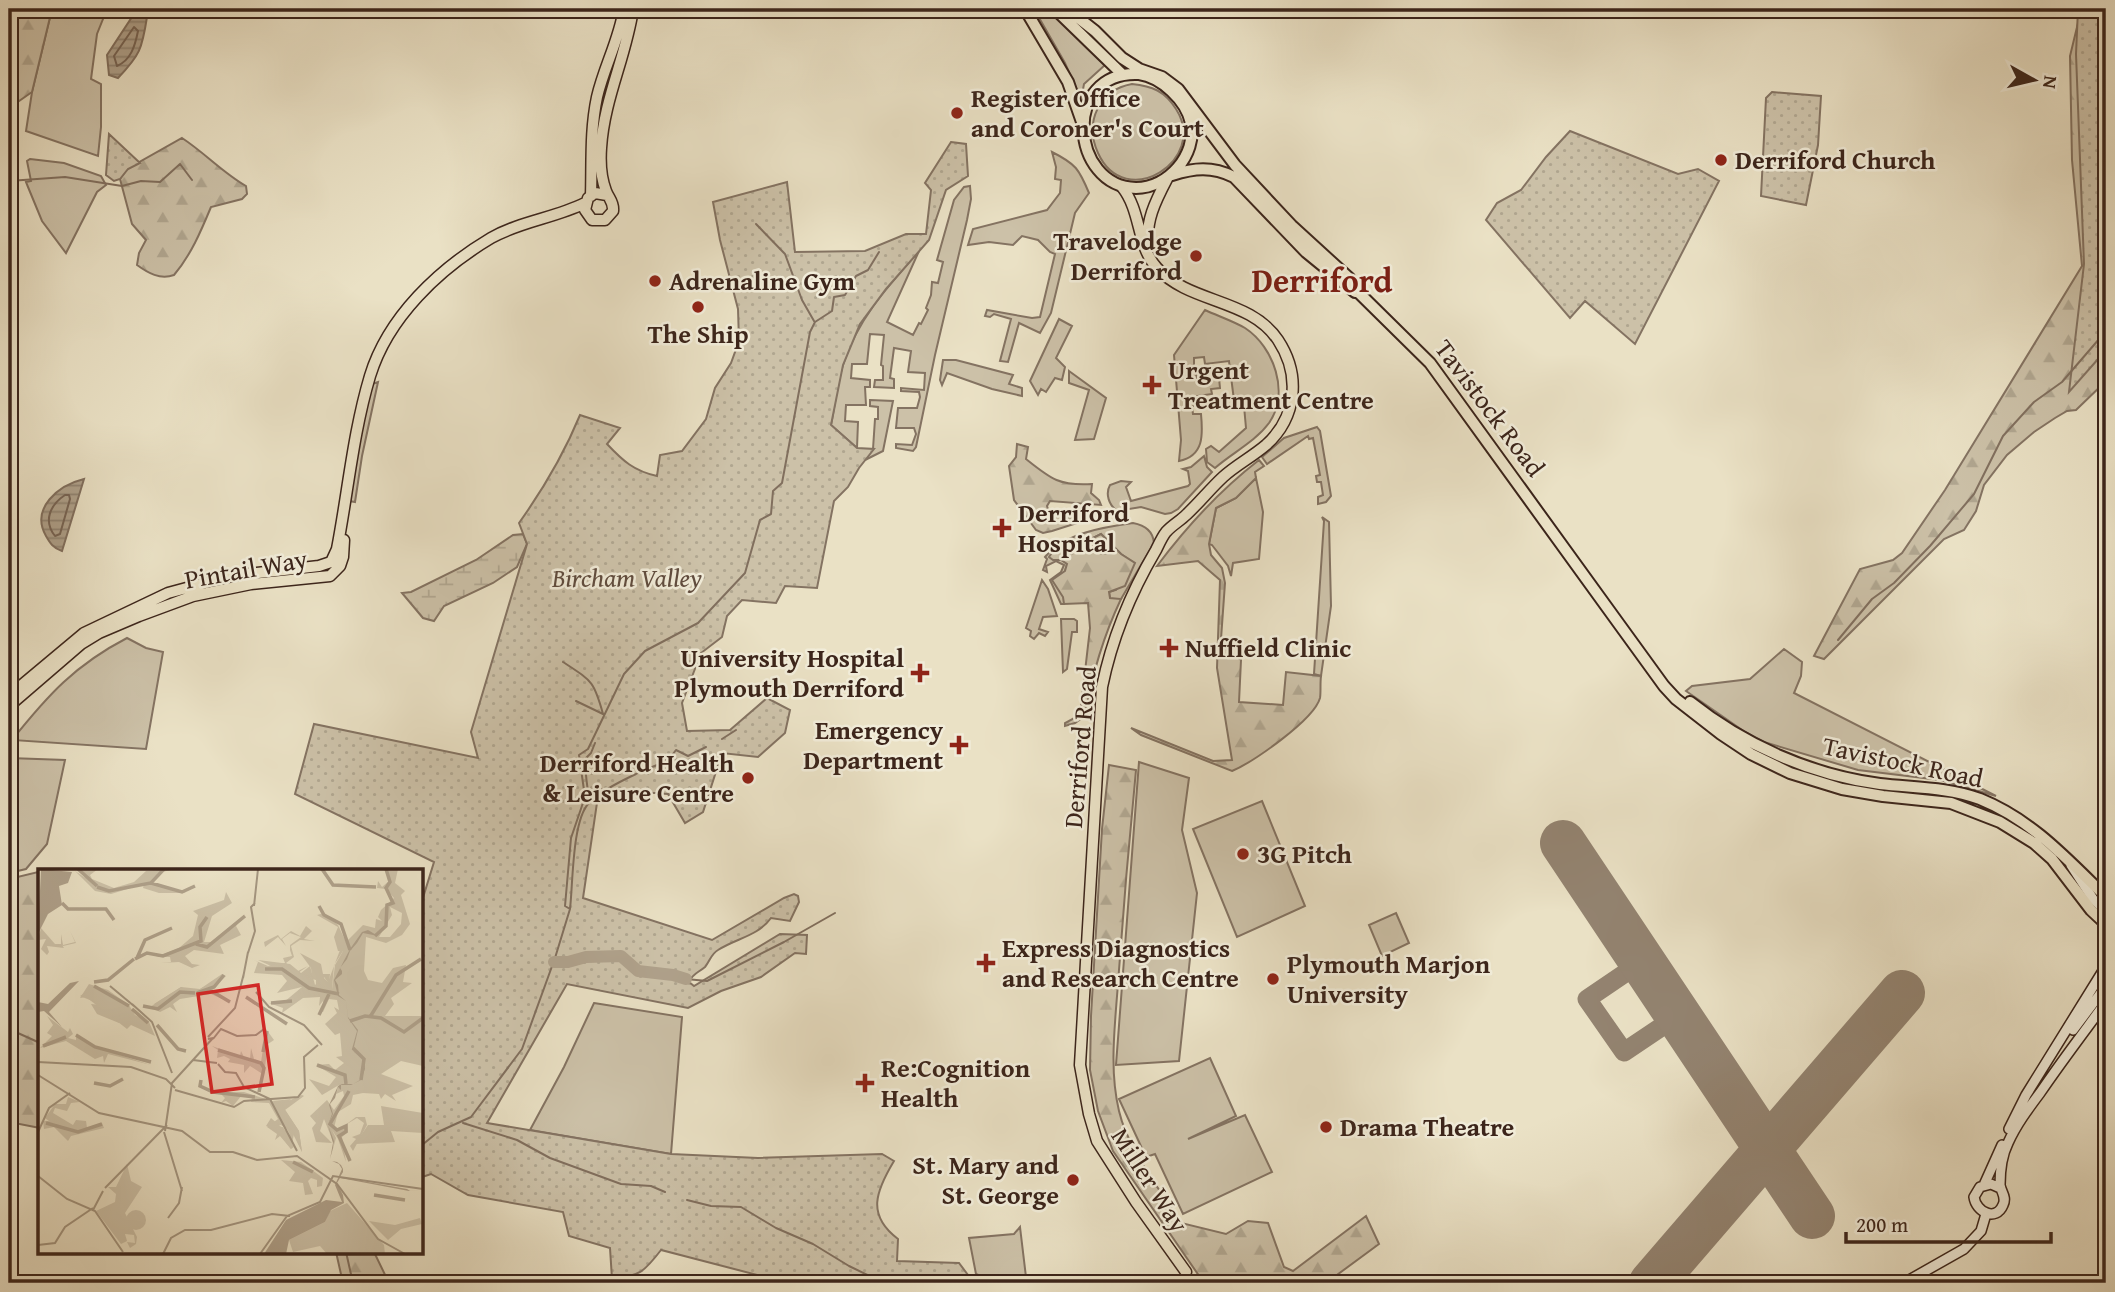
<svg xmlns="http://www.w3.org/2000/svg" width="2115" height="1292" font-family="'Gentium Book Plus',serif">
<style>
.green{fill:#ccc1a8;stroke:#847362;stroke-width:2}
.forest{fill:url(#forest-firs);stroke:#847362;stroke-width:2}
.wetland{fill:url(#wetland-marsh);stroke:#847362;stroke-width:2}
.park{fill:url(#park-dots);stroke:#847362;stroke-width:2}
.water{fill:url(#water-rules);stroke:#816f5e;stroke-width:2}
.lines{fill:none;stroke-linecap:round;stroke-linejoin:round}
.shore{stroke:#766353;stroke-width:2}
.stream{stroke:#816f5e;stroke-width:2}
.river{stroke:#afa18b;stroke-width:12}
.taxiway{stroke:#938370;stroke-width:19}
.runway{stroke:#938370;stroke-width:46}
.secondary-casing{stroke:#3c251b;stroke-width:12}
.primary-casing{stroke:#3c251b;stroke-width:13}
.trunk-casing{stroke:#3c251b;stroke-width:14}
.secondary{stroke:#f1ecd9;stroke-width:9}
.primary{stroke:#eae1c5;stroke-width:10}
.trunk{stroke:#eae1c5;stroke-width:10}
.poi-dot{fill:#8f2418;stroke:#f1ecd9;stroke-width:2.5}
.labels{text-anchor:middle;stroke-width:5;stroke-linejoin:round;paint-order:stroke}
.poi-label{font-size:26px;font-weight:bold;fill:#3c251b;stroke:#f1ecd9;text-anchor:start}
.street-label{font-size:26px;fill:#3c251b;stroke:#f1ecd9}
.park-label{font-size:26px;font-style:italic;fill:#604c3e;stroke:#f1ecd9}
.district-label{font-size:33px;font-weight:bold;fill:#7a1f14;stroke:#f1ecd9}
.inset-river{fill:none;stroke:#afa18b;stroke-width:3.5}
.inset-road{fill:none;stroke:#a49681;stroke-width:2}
.view{fill:#d62828;fill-opacity:0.15;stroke:#d62828;stroke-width:3.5}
.inset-edge{fill:none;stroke:#3c251b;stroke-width:3.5}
</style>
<defs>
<pattern id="forest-firs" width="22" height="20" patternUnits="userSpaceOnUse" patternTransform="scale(1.75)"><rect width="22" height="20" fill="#ccc1a8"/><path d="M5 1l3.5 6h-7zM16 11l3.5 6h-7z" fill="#b0a690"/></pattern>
<pattern id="wetland-marsh" width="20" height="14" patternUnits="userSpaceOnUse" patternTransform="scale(1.75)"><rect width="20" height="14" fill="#ccc1a8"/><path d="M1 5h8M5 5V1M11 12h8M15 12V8" fill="none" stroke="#b0a690"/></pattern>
<pattern id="park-dots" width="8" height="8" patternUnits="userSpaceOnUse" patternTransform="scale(1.75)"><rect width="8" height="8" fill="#ccc1a8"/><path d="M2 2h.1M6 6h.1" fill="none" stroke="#b0a690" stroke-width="1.8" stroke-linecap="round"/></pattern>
<pattern id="water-rules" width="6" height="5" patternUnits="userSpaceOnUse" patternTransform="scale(1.75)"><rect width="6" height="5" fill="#afa18b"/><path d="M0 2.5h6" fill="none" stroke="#908371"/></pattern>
</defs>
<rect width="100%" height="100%" fill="#eae1c5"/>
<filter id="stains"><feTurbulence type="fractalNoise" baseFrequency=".00286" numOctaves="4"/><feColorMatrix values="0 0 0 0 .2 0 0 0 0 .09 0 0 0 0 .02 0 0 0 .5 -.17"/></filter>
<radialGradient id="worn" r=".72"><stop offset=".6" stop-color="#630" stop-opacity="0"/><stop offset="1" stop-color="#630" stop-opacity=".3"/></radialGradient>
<path class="green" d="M52 9H107L97 34 91 79 101 84V127L98 156 26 131 32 92Z
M1034 9H1048L1105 65 1084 84 1081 100 1065 63Z
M1132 84C1152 86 1165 91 1176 109 1209 160 1125 213 1098 153 1084 122 1099 90 1132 84Z
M1052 152C1076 164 1079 169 1089 193L1075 213 1051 313 1040 333 1019 323 1008 362 1000 361 1011 319 994 314 990 317 985 316 987 310 1032 318 1040 317 1055 254 1050 252 1038 240 1022 236 1013 245 989 242 968 245 973 229 1047 210 1060 193 1061 180 1055 179 1056 167Z
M30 159 64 163 101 176 106 185 97 192 66 253 42 221 28 187 26 182 31 181 27 161Z
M970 186 971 199 967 220 935 355 916 447 913 451 896 448V444L912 445 916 434 914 428H896L898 408H917L920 397 919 392 901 391V388L924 390 925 373 908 372 911 351 894 348 890 378 894 379V388L874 387 875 380H883V366L881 365 884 335 870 334 867 364H852L851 378 870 380V387H865L866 405H846L845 421 858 422 857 448 831 425C835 405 837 384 843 365 857 320 888 286 919 251L887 322 913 335 919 323 921 324 928 310 926 308 931 295 932 282 938 283 943 262 937 260 954 200 964 187Z
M1205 310C1218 316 1233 321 1245 328 1274 347 1290 393 1269 423 1255 442 1232 453 1215 468L1207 462 1206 449 1211 446 1219 452 1246 428 1244 406 1235 408 1229 361 1205 364 1204 357 1194 358V373H1196L1197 381 1219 378 1220 388 1211 389 1212 394 1197 396 1198 403 1192 407 1193 414H1201C1203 435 1204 456 1179 461L1181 440 1174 355Z
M1059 319 1072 326 1056 358 1065 367 1062 380 1055 378 1046 392 1041 389 1038 395 1030 381Z
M943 360H956L1013 375 1009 384 1022 388V396L992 389 947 373 942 385 940 380Z
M1069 371 1106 398 1094 439 1075 440 1089 390 1069 383Z
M378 382 362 456 355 502 349 501 354 463 372 384Z
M870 400 893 401 883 451 865 460 873 449 875 419H878V407L870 406Z
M1317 427 1320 431 1331 496 1326 502 1318 504V497L1323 495 1321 482H1317L1316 476 1320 475 1313 438 1309 439 1308 436 1267 464 1262 457 1284 438Z
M1204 456 1207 467 1212 472 1178 509 1171 513 1165 514 1141 507 1117 511C1109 505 1105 494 1110 485L1121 481 1131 482 1126 487 1131 501 1188 486 1190 484 1188 471 1183 469 1191 467Z
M1256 478 1263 512 1259 559 1233 563 1231 576 1228 566 1212 545 1209 544 1216 508 1236 498Z
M1322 517 1329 522 1331 606 1321 676 1314 674 1324 521Z
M1133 523C1144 525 1153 531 1154 543L1121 599H1110L1109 592 1116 590 1134 563 1121 554 1101 534 1069 550 1053 551 1067 564 1065 571 1064 604H1061L1050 580 1061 572 1064 565 1056 561 1046 566 1047 572 1043 570 1047 559 1045 557C1065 533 1104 527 1133 523Z
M1042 580 1048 589 1057 616 1043 617 1039 629 1048 632 1045 636 1039 633 1034 639 1030 636 1031 631 1026 628Z
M1061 619H1074L1077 621V632H1072L1067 669 1063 672Z
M127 638 146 648 163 652 146 749 12 740C48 695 75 665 127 638Z
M1784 649 1802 662 1801 676 1794 693 1996 796 1940 780 1858 770 1764 742 1745 732 1686 691 1692 686 1750 679Z
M9 758 65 760 47 844 26 869 9 873Z
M1139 762 1189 778 1182 830 1197 893 1179 1061 1116 1065Z
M1262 801 1305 906 1237 937 1193 829Z
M1396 913 1409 943 1382 956 1369 925Z
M594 1003 682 1017 671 1154 530 1130 564 1067Z
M1210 1058 1236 1116 1188 1139 1245 1115 1272 1172 1183 1214 1155 1154 1146 1157 1119 1099Z
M1020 1227 1026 1277C1003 1285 997 1284 976 1274L969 1238 1014 1234Z"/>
<path class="forest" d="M9 9H52L32 92 9 108Z
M2078 9H2106V381L2076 410 2067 411 2055 418 2034 432 2007 455 1984 485 1976 511 1964 530 1944 539 1824 659 1814 656 1860 569 1893 560 1902 553 1945 490 2082 266 2072 160 2070 56 2078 23Z
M182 138C205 153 223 173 246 186L247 194 242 199 211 207C201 231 191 255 174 275 160 280 148 273 137 265L139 253 146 240 132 224 120 179 127 169Z
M1017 444 1028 447 1026 459C1051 479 1059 486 1092 484L1091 493 1099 500 1101 505 1050 501 1047 506 1050 516C1058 516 1060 512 1067 511 1076 509 1089 511 1097 514L1096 517 1052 531 1043 533 1036 530 1014 500 1009 466 1016 457Z
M1259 460 1264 466 1255 472 1256 478 1236 498 1216 508 1209 544 1211 555 1222 568 1225 583 1221 639 1226 649 1241 660 1239 702 1283 705 1286 672 1321 676C1320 683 1321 692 1320 698 1314 720 1253 762 1232 771L1141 735 1131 728 1213 761 1232 760 1217 668 1220 580 1198 561 1157 566C1187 526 1219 491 1259 460Z
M1101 534 1121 554 1135 563 1125 586 1109 592 1110 598 1121 599C1103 637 1092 674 1085 716L1075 723 1065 726V723L1080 715 1090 628 1088 603 1064 604 1063 597 1052 580 1065 571 1067 564 1061 560H1053L1049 557 1053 551 1069 550Z
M1109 765 1136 770C1129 841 1123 912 1118 983 1115 1026 1109 1069 1119 1111 1128 1150 1160 1189 1181 1223L1226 1234 1248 1221 1268 1223 1284 1267 1293 1271 1366 1216 1379 1244 1326 1283H1204L1113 1151 1098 1111 1090 1070 1091 1016 1102 829Z
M38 872 40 874V1128L9 1122V879Z
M336 1252H374L389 1283H343Z"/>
<path class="wetland" d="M523 534 527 544 517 567 493 583 444 606 434 621 423 618 402 593 411 592 476 560 513 535Z"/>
<path class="park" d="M2078 9H2106V350L2069 392 2084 264 2076 54Z
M1772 92 1821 96 1818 145 1806 205 1761 196 1766 98Z
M1570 131 1678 174 1698 169 1719 181 1635 344 1585 301 1570 318 1486 220 1497 203 1521 190 1546 157Z
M109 134 140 163 128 169 120 179 114 181 106 175Z
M951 142 966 144 968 176 946 190 929 240 886 289 860 324 843 365 831 425 857 448 874 449 859 468 848 487 834 501 817 588 785 586 776 603 742 600 727 616 722 637 701 653 682 703 687 731 730 730 767 698 790 710 785 733 758 757 722 753 703 812 685 823 668 794 599 789 583 898 712 940 784 898 794 894 798 896 799 902 790 921 771 918C758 936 737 938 718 950 711 954 710 961 705 967 698 973 693 973 689 982L694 986 780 934 807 935 806 954 795 953 761 977 721 991 688 1008 567 984 487 1123 671 1154 758 1158 882 1154 894 1161C876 1191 866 1215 898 1239L897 1261 959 1263 974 1283H779L765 1277 661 1250C644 1272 640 1276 612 1279L610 1248 569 1236 563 1212 468 1195 431 1174 422 1177V901L434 862 295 794 314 724 478 758 471 732 527 544 519 523C544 488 564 454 580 415L620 428 607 444C623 461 634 471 657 476L660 455 682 451 706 419 715 388 731 363 739 341 738 309 720 240 713 202 787 182 795 252 865 251 906 234H926L931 190 925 183Z"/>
<path class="water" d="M134 14 147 17C142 49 140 55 118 78L109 75 107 55Z
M84 479 62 551C53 548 50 543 46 536 30 508 59 485 84 479Z"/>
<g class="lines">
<path class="shore" d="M134 27 138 31C135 46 131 60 117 66L114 56Z
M65 495H69L70 499 60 534 55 536C43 521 50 505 65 495Z"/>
<path class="stream" d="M9 60 15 39 10 20 18 9
M9 181 65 177 122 186 141 181 160 182 180 164 192 180
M756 224 785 254 802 300 814 321
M1838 640 1872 599 1894 583 1930 546 1974 494 2003 436 2034 402 2062 382 2106 331
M563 662C592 681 594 681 603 714
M576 701 603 714
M722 739 736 730
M589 801C588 786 584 773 586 758L591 753 595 743
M570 909C573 884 572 820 589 803 600 791 621 781 636 774 652 765 665 766 676 750L688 756 706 747
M686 979 707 981 784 942 835 913
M9 1029 40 1043
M463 1123 517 1140 550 1158 621 1184 651 1186 665 1192
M422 1145 438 1132 471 1117 522 1049 555 958 570 909 565 906 571 838 585 797 579 755 588 749 624 674 645 651 698 623 745 573 760 520 771 514 773 491 782 483 810 332 815 322 832 311 834 297 845 295 856 276 868 270 879 252
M687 1200 711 1206 741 1207 776 1228 813 1244 849 1266 884 1283
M346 1252 353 1283"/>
<path class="river" d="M554 962H568L586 957 621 956 638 971 673 975 686 979"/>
<path class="taxiway" d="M1643 961 1587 999 1624 1052 1679 1015"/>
<path class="runway" d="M1563 843 1812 1216
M1652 1283 1902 993"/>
<defs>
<path id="secondary" d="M2071 865 2093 899 2106 911
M2073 1030 2106 986
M2009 1129 2026 1095 2106 966
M1984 1185 2002 1145
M2000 1188 1991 1184 1980 1187 1974 1197C1976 1212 1996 1222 2003 1205 2007 1197 2001 1192 2000 1185 2000 1171 2002 1155 2008 1143 2016 1125 2028 1109 2040 1093 2061 1062 2084 1032 2106 1002
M1904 1283 1964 1249 1981 1231 1986 1214"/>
<path id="primary" d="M1122 187C1142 212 1136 245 1157 268 1190 304 1250 298 1278 340 1301 375 1297 417 1266 445 1252 457 1236 465 1223 477 1210 489 1199 503 1186 515 1180 521 1172 525 1166 532 1162 537 1159 544 1156 550 1130 594 1112 638 1102 687L1080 1065 1089 1114 1097 1141 1136 1202 1186 1272
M607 195 595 193 588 198 585 210 592 220H605L613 211C614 202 609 199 606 191 601 178 600 162 601 148 604 99 626 57 633 9
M591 196C592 163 590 130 597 97 604 67 619 40 624 9
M1149 248C1144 223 1156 200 1167 179
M16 698 17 689 84 633 168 593 231 576 319 566 331 562 337 549C348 492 353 433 370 376 388 317 439 269 491 238 521 221 555 218 585 203
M9 706 81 644 99 633 139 616 193 596 251 584 330 576 340 566 343 557 344 540"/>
<path id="trunk" d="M1025 9 1068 82 1082 122
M1055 9 1123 75
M1067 9 1095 31 1122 58 1139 69 1162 77 1178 89 1235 165 1292 226 1349 278 1359 293 1430 363 1619 624 1664 686 1676 699 1721 734 1751 754 1790 773 1842 789 1883 796 1951 803 2000 822 2034 843 2052 859 2091 910 2106 924
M1139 74C1161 77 1186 100 1191 123 1197 155 1168 188 1136 188 1070 187 1061 70 1139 74Z
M1172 175C1194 168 1212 166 1234 177L1306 252 1355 292
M1690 702C1744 745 1811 775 1880 784 1914 788 1947 787 1980 799 2032 820 2067 859 2106 897"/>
</defs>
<use href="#secondary" class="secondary-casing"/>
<use href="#primary" class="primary-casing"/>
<use href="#trunk" class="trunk-casing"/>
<use href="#secondary" class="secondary"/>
<use href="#primary" class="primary"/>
<use href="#trunk" class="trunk"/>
</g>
<g class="poi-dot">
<circle cx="957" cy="113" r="7"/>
<circle cx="1721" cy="160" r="7"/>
<circle cx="1196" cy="256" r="7"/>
<circle cx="655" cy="281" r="7"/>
<circle cx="698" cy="307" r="7"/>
<path d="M1148.5 374.5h7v7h7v7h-7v7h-7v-7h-7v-7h7z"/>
<path d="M998.5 517.5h7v7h7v7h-7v7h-7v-7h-7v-7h7z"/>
<path d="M1165.5 637.5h7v7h7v7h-7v7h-7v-7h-7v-7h7z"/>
<path d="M916.5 662.5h7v7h7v7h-7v7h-7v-7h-7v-7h7z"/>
<path d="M955.5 734.5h7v7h7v7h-7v7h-7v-7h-7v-7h7z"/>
<circle cx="748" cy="778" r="7"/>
<circle cx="1243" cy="854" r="7"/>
<path d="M982.5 952.5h7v7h7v7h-7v7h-7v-7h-7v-7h7z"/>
<circle cx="1273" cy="979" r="7"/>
<path d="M861.5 1072.5h7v7h7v7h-7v7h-7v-7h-7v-7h7z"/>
<circle cx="1326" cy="1127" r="7"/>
<circle cx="1073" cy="1180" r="7"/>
</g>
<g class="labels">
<g class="poi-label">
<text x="971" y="107">Register Office<tspan x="971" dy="30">and Coroner's Court</tspan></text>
<text x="1735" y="169">Derriford Church</text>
<text x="1182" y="250" text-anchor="end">Travelodge<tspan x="1182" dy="30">Derriford</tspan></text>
<text x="669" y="290">Adrenaline Gym</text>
<text x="698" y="343" text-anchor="middle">The Ship</text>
<text x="1168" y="379">Urgent<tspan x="1168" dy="30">Treatment Centre</tspan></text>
<text x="1018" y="522">Derriford<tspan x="1018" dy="30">Hospital</tspan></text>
<text x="1185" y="657">Nuffield Clinic</text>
<text x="904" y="667" text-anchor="end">University Hospital<tspan x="904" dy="30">Plymouth Derriford</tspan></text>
<text x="943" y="739" text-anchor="end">Emergency<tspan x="943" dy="30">Department</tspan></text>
<text x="734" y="772" text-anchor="end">Derriford Health<tspan x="734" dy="30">&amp; Leisure Centre</tspan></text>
<text x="1257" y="863">3G Pitch</text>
<text x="1002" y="957">Express Diagnostics<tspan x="1002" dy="30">and Research Centre</tspan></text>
<text x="1287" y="973">Plymouth Marjon<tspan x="1287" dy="30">University</tspan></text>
<text x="881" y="1077">Re:Cognition<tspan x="881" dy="30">Health</tspan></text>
<text x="1340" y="1136">Drama Theatre</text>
<text x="1059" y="1174" text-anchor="end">St. Mary and<tspan x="1059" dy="30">St. George</tspan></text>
</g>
<g class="street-label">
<text transform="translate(1490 408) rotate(53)" y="9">Tavistock Road</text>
<text transform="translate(246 569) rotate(-10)" y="9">Pintail Way</text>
<text transform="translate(1080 747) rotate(-85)" y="9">Derriford Road</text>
<text transform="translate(1903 762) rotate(12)" y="9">Tavistock Road</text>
<text transform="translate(1150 1180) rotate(57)" y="9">Miller Way</text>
</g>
<g class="park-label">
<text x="627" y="587">Bircham Valley</text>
</g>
<g class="district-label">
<text x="1322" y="292">Derriford</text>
</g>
</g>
<g transform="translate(38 869)">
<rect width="385" height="385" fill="#eae1c5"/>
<path d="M3 59 17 75H23V65L25 76 37 73 32 62 38 74 25 77 24 76 26 79 9 77 11 83 9 86 3 80 8 70 0 71ZM302 81 305 82 296 96 294 120 289 122 271 118 244 100 228 99 233 97 220 91 252 95 263 104 272 97 277 116 285 108 290 113ZM343 237 385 244V264L353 262 357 273 317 275 330 256H346Z" fill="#ccc1a8"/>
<path d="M41 0H60L52 6 54 10 76 19 96 13 108 2 137 0 120 4 115 13 148 24H121L105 19 106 15 73 25 57 22 37 2 60 17ZM347 0H360L357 14 367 22 363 26 372 55 364 66 348 74 328 68 326 102 330 111 344 114 355 99 368 96 365 113 374 114 353 129 356 135 347 147H385V197L363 192 343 205 375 217 354 226 358 232 347 225 343 230 341 225 325 224 315 226 313 235 300 243 296 259 302 260 318 248H327L329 256 315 282 312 277 318 270 314 268 322 265 326 254 319 249 309 255 310 263 304 268 308 293 300 270 294 261 298 269 293 287 296 275 286 250 282 262 294 274 278 273 274 259 278 254 272 247 289 231 296 241 306 227 305 222 298 225 301 216 284 226 271 210 291 217 298 208 278 196 291 195 297 201 306 194 298 188 304 187 302 164 297 166 287 155 299 144 296 138 301 141 299 131 291 130 285 143H281L286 139 285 132 281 137 282 128 265 129 244 144 245 139 231 134 246 133 264 118 239 124 249 112 244 106 216 104 220 93 216 91 230 97 237 95 247 94 245 89 254 87 252 81V76L263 68 252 64 244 70 248 77 240 68 227 78 226 73 240 66 243 70 253 62 262 67 268 57 274 62 266 70 277 72 262 71 253 77 256 88 248 94 257 101 247 96 228 99 248 101 271 118 278 117V111L261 106 258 103 270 97 260 104 274 108 273 99 262 84 283 95 285 105H292L291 115 286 108 285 117 279 114 294 120 297 96 305 82H300L296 68 300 58 279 46 286 44 297 53 300 56 308 73 325 56 337 59 338 50 344 52 340 48 343 41 356 29 348 20 339 19 340 12 344 18 351 12ZM352 38 364 44 363 55 352 68H341L354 46ZM188 23 194 34 174 47 166 73H173L207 45 198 57 203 66 182 76 186 85 156 81 147 87 154 95 162 96 154 99 141 93 123 94 133 93 132 88H118L141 79 155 67 160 46 155 42 186 31ZM187 107 174 120 193 134 173 125 142 130 135 135 139 143 132 138 122 143 114 139H122L126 136 116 135 143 118 154 124ZM51 115 70 121 91 136 97 146 111 153 117 167 93 156 89 160 48 128 42 129ZM9 147 30 163 32 159 35 165 30 169 38 171V165L57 178 113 196 70 185 66 194 65 187 57 190 28 172 2 179 14 167 9 164 15 156ZM159 215 181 223H206L243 235 264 226 266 227 247 241 261 262 264 283 254 263 243 256 239 257 245 258 256 278 253 280 242 267 237 271 239 265 229 258 240 250 231 234 213 233 214 228 204 226 195 237 188 232 183 234 187 229 182 224ZM382 349 384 355 363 360 350 371 331 352 357 356Z" fill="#ccc1a8" fill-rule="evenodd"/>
<path d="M88 351a10 10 0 1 1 20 0a10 10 0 1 1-20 0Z" fill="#ccc1a8"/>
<path d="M184 105 188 107 174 120 179 124 152 127 151 123H142L122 139 112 138 143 118 162 120ZM56 118 83 136 81 154 59 145 53 135 64 136 42 127ZM228 160 236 171 230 175 226 206 212 197 206 204V196L190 193 192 190 186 187 179 189 180 181 174 177 202 187 203 182 207 190H212L213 179 216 190 223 193ZM30 228 42 233 33 234 29 242 17 239 15 244 35 256 38 251 48 252 49 259 64 254 66 259 33 267 30 272 16 258 6 260 5 252H11L7 249 17 235H28ZM253 230 246 239 261 262 264 283 256 265 253 280 238 261 228 257 233 249 252 266 235 232ZM243 291 263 293 285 309 284 317 279 318V311L273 309 270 312 275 325 267 326 265 314 251 312 257 303ZM89 295 93 312 104 318 87 344 99 368 98 375 92 379 89 373 97 374 96 366 87 365 89 372 83 375 58 342 77 333 78 325 70 318H78ZM309 334 346 376 347 385H289L282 377 255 383 251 371 287 353 292 342Z" fill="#ccc1a8"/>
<path d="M3 0 34 3 30 14 21 17 24 36 10 45 0 65ZM330 61 340 67 325 64 319 74 312 82 309 90 302 99 304 102V105L297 111 300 116 301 126 308 132 310 148 320 161 315 182 326 190 327 200 323 211 313 216H303V221L300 218 297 229 292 235 295 245 290 256 296 272 295 279 292 290 294 292 299 293 303 296 305 300V303L302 308 369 320 372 322 385 321 371 322 302 309 299 314 305 326 306 334 293 341 287 353 251 371 248 385H226L248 351 288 331 304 333 297 316 304 300 301 295 294 292 292 290 295 274 290 256 294 245 291 236 300 217 304 215H315L322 211 326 200 325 190 316 183 314 180 319 162 310 149 308 132 300 127 296 111 312 80 324 63ZM41 112 11 143 24 158 6 142 0 143V133L10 135 32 114Z" fill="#afa18b"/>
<path class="inset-river" d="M40 0 59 17M284 0 295 16 338 18M113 14 144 23 157 17M59 18 71 22 113 14 126 0M24 34 30 40H68L76 51M281 37 286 46 303 55 312 81M337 67 348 57 349 36 355 34 348 19 352 13 348 0M158 75 169 78 207 47M99 89 107 71 134 59M97 90 109 84 125 87 163 72 162 58 169 48M227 100H244L271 119 301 125M56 113 70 111 96 90M56 117 91 137M172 121 192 133M159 124 176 118 186 106M208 128 249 155M233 134 254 132M105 137 120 140 142 123 157 124M94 140 110 154M281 146 291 125M332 148 358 106 383 90M312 152 327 147 343 149 366 163 385 149M119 156 140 180 148 182M38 166 57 178 113 193M5 177 28 168M315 179 326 190 323 211M180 181 223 194 226 199 221 223M225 183 229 162M279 196 307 206 308 215M163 211 162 217 175 223 217 228M56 214 72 217 85 210M8 254 40 263 64 255M309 262 301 267 312 292M308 263V257L299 261 292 255 311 222M255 293 275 303M336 326 367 331"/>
<path class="inset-road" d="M216 37 220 0M210 84 217 62 213 38 217 34M205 109 210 83M72 117 96 137M218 123 231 138 266 156 284 176M94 135 114 153 134 204M170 168 197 139 206 104M175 170 183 160 199 167 218 166 226 160M155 191 179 194M0 193 93 198 128 210 137 219M180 195 187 203 198 204 206 218 232 230 259 282M0 206 61 244 144 262 172 283H195L219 291 259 287 299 315 340 370 367 385M137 221 196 238 206 232 260 228 267 219 266 188 280 176M127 262 134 214 175 169 170 170M0 263 11 239 32 224M126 263 144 322M0 307 29 330 57 342 85 383M67 319 129 256M55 341 65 322M130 349 141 334 144 318M0 376 17 374 27 358 55 339M125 385 133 369 147 361H173L234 345 252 347M222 385 249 347 282 333 295 307 385 320"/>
<path class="view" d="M220 116 234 215 174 223 160 125Z"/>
<rect width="385" height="385" class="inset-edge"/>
</g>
<rect width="2115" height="1292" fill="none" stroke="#eae1c5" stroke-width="35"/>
<rect x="10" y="10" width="2094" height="1271" fill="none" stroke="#3c251b" stroke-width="3.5"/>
<rect x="18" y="18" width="2080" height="1257" fill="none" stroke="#3c251b" stroke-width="2"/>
<g transform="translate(2034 80) rotate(98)" stroke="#f1ecd9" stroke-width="5" paint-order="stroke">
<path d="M0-5L12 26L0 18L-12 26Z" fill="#3c251b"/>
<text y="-10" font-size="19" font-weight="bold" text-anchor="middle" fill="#3c251b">N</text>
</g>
<path d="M1846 1232v10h205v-10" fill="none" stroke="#3c251b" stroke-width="3.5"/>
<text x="1856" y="1232" font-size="21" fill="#3c251b" stroke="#f1ecd9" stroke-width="5" paint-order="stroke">200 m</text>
<rect width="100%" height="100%" filter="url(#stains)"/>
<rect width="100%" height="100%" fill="url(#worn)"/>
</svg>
